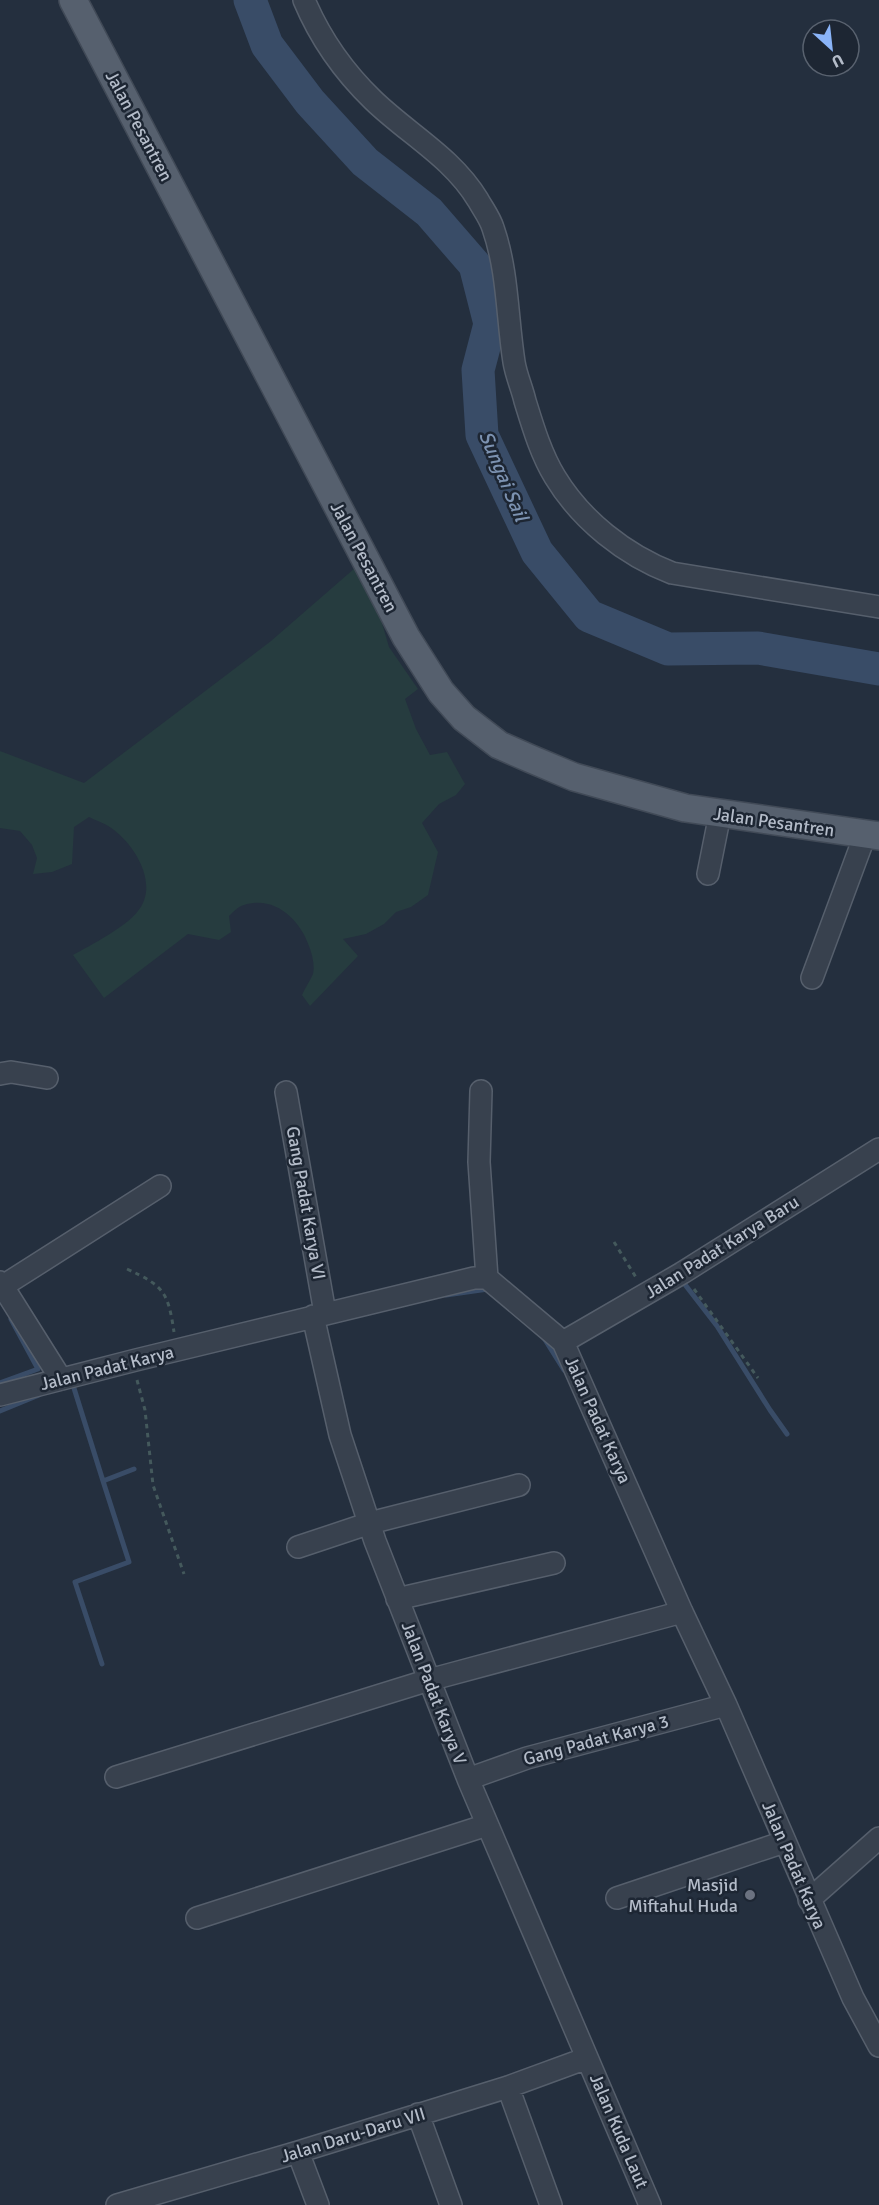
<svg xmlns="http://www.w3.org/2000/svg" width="879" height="2205" font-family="Signika,sans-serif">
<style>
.green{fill:#263c3f}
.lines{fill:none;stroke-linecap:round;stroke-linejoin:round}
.stream{stroke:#394c67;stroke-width:5}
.river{stroke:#394c67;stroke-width:33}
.minor-casing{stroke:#565f6c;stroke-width:24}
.major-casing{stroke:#414a57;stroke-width:30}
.path{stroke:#44595c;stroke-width:3;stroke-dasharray:4.5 4.5;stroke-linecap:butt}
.minor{stroke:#38414e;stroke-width:21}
.major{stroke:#56606e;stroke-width:27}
.worship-dot{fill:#6b7280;stroke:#1d2633;stroke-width:2}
.labels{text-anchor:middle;stroke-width:5;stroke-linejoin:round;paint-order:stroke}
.street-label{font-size:18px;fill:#b4bcc9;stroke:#1d2633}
.poi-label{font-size:18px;fill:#b4bcc9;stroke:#1d2633;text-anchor:end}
.water-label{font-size:20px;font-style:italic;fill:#7c92b1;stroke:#1d2633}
</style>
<rect width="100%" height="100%" fill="#242f3e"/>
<path class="green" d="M355 568 376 603 389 647 418 689 405 699 416 729 430 755 447 752 465 784 456 795 439 804 422 823 438 852 428 895 411 907 396 912 384 924 366 934 343 939 358 956 310 1006 302 995C305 988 310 981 313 974 315 965 312 954 309 946 300 920 275 895 244 905 239 906 233 912 229 916L231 932 219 940 188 934 104 998 73 955C91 945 126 927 138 911 159 885 136 847 114 830 107 824 97 821 89 817L74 827 72 864 52 872 33 874 37 858 32 845 20 831 0 828V751L84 783 271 641Z"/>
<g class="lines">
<path class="stream" d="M683 1282 717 1326 770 1410 787 1434
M446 1295 488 1289 490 1291
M544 1338 564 1370
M0 1383 38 1369 11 1319
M73 1385 103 1481 134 1469
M0 1411 39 1395
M102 1664 75 1582 129 1562 103 1481"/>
<path class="river" d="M250 0 267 45 310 102 365 162 429 212 475 265 490 324 478 370 482 435 537 552 589 616 668 649 758 648 879 669"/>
<defs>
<path id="minor" d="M304 0C320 38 344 72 373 100 408 134 452 157 478 200 483 209 490 218 493 228 508 271 507 317 514 362 516 375 522 388 525 401 533 427 541 454 555 477 581 520 625 555 672 573L879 607
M708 874 720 814
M812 978 865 835
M0 1074 11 1072 47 1078
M481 1091 479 1162 487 1278
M286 1092 325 1313
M0 1282 61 1379
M3 1286 160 1186
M313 1316 340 1435 375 1541 468 1779 650 2205
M563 1342 682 1273 879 1149
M0 1395 136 1360 474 1278H487L563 1342 682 1612 726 1705 853 1998 879 2046
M298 1547 370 1523 519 1485
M397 1599 554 1563
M116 1777 429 1680 682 1612
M468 1779 527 1758 726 1705
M617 1898 784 1842
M809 1900 879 1838
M197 1918 487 1825
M508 2087 551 2205
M418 2114 451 2205
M298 2152 318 2205
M117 2205 298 2152 508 2087 587 2058"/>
<path id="major" d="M73 0 406 637 441 692 464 718 499 745 531 759 574 777 685 808 879 836"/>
</defs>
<use href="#minor" class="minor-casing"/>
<use href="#major" class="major-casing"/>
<path class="path" d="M614 1242 637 1279
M127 1269C164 1286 168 1292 174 1332
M694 1289 758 1378
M137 1380 145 1410 153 1485 184 1574"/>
<use href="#minor" class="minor"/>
<use href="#major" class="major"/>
</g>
<circle class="worship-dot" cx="750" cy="1895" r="6"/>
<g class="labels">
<g class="street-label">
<text transform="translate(139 126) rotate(62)" y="6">Jalan Pesantren</text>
<text transform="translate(364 557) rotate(62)" y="6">Jalan Pesantren</text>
<text transform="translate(774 822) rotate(8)" y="6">Jalan Pesantren</text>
<text transform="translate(306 1203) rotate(80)" y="6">Gang Padat Karya VI</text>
<text transform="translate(722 1247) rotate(-32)" y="6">Jalan Padat Karya Baru</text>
<text transform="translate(107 1368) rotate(-14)" y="6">Jalan Padat Karya</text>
<text transform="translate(598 1420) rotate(66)" y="6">Jalan Padat Karya</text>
<text transform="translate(434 1693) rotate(69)" y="6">Jalan Padat Karya V</text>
<text transform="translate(596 1740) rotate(-15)" y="6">Gang Padat Karya 3</text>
<text transform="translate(794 1865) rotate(67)" y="6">Jalan Padat Karya</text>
<text transform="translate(619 2131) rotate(67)" y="6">Jalan Kuda Laut</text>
<text transform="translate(353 2135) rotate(-17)" y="6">Jalan Daru-Daru VII</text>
</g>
<g class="poi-label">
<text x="738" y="1891">Masjid<tspan x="738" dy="21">Miftahul Huda</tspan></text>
</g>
<g class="water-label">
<text transform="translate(504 476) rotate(67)" y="7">Sungai Sail</text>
</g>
</g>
<g transform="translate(831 48) rotate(153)"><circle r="28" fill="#1d2633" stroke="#59626f" stroke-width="1.5"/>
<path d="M0-4.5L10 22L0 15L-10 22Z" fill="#8ab4f8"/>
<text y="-9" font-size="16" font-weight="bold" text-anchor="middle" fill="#b4bcc9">U</text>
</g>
</svg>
